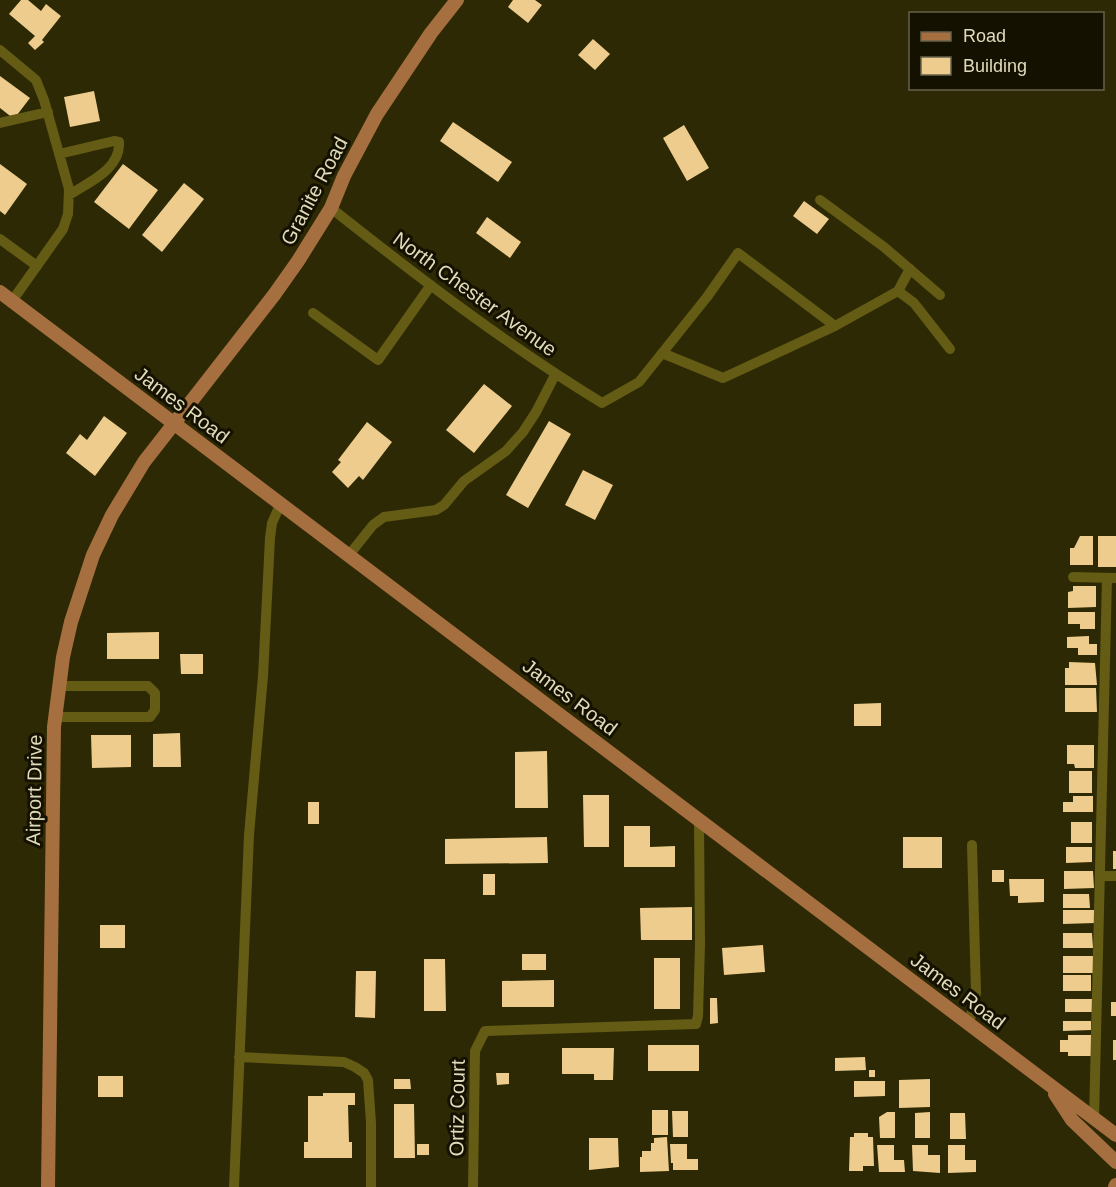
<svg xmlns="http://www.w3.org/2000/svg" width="1116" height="1187" font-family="Arial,sans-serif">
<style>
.building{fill:#eecc8d}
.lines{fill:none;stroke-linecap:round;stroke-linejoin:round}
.minor{stroke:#645b14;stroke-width:10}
.major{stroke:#a66f40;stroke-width:14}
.labels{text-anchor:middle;stroke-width:6;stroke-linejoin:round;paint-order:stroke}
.street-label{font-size:20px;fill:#e0dcbb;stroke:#151100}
</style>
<rect width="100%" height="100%" fill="#2d2904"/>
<path class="building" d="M21 0H28L41 11 46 4 61 16 42 40 44 42 35 50 28 43 35 36 9 14Z
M513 0H535L542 5 528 23 508 7Z
M593 39 610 54 595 70 578 55Z
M0 76 30 98 14 119 0 108Z
M94 91 100 121 70 127 64 97Z
M453 122 512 162 498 182 440 141Z
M684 125 709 168 687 181 663 138Z
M0 164 27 184 5 215 0 211Z
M123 164 158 190 129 229 94 202Z
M184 183 204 199 162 252 142 235Z
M804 201 829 219 817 234 793 216Z
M487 217 521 242 510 258 476 233Z
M484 384 512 406 474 453 446 430Z
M104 416 127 433 95 476 66 453 80 434 87 440Z
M549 421 571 434 528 508 506 495Z
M367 422 392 442 363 480 359 476 348 488 332 472 341 462 338 460Z
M583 470 613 485 595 520 565 505Z
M1080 536H1093V565H1070V548H1074Z
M1098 536H1116V567H1098Z
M1073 586H1096V607L1068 608V592L1073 591Z
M1068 612H1095V629H1080V624H1068Z
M159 632V659H107V633Z
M1089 636V644H1097V655H1078V648H1067V637Z
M180 654H203V674H181Z
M1069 662 1095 663 1097 685H1065V668H1069Z
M1065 688H1096L1097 712H1065Z
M881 703V726H854V704Z
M180 733 181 767H153V734Z
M91 735H131V767L92 768Z
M1067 745H1094V768H1075L1074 764H1067Z
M547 751 548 808H515V752Z
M1069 771H1092V793H1069Z
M583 795H609V847H584Z
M1073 796H1093V812H1063V802H1073Z
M308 802H319V824H308Z
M1071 822H1092V843H1071Z
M624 826H650V847L675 846V867H624Z
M547 837 548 863 445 864V839Z
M903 837H942V868H903Z
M1066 847H1092V862L1066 863Z
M1113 851H1116V869H1113Z
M992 870H1004V882H992Z
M1064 871H1093L1094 888 1064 889Z
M483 874H495V895H483Z
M1009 879H1044V902L1018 903V896H1010Z
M1063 894H1089L1090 908H1063Z
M692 907V940H641L640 908Z
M1063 910H1095V923L1063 924Z
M100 925H125V948H100Z
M1063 933H1092L1093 948H1063Z
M763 945 765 972 724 975 722 948Z
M522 954H546V970H522Z
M1063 956H1093V973H1063Z
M654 958H680V1009H654Z
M424 959H445L446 1011H424Z
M356 971H376L375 1018 355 1017Z
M1063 975H1091V991H1063Z
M554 980V1007H502V981Z
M710 998H717L718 1023 710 1024Z
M1065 999H1092V1012H1065Z
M1111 1002H1116V1016H1111Z
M1063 1021H1091V1030L1063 1031Z
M1068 1035H1092V1056H1068V1052H1060V1040H1068Z
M1113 1040H1116V1060H1113Z
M648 1045H699V1071H648Z
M562 1048H614L613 1080H594V1074H562Z
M865 1057 866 1070 835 1071V1058Z
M869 1070H875V1077H869Z
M496 1073H509V1084L497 1085Z
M98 1076H123V1097H98Z
M394 1079H410L411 1089H394Z
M930 1079V1107L899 1108V1080Z
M854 1081H885V1096L854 1097Z
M323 1093H355V1105H348L349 1142H352V1158H304V1142H308V1096H323Z
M394 1104H414L415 1158H394Z
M652 1110H668V1135H652Z
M672 1111H688V1137H673Z
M887 1112H895V1138H880L879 1117Z
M930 1112V1138H915V1113Z
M950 1113H965L966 1139H950Z
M854 1133H868V1137H873L874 1166H863V1171H849L850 1137H854Z
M667 1137 669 1171 640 1172V1157H642V1151H651V1143H654V1138Z
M589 1138H618L619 1167 589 1170Z
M417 1144H429V1155H417Z
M670 1144H687V1159H698V1170H673V1163H671Z
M877 1145H894V1160H904L905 1172H879Z
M912 1145H928V1155H940V1173L913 1171Z
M948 1145H965V1160H976V1172L948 1173Z"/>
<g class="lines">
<path class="minor" d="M0 50 36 80 44 100 69 189 68 214 63 229 12 301
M0 123 48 112
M59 154 114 141 119 142C121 169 89 182 69 195
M820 200 884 247 940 295
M331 208C418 277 507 345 602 403L639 382 707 297 738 253 835 326 898 291 914 303 950 349
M0 239 37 266
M898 291 910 269
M313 313 378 360 431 285
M662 353 723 378 835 326
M349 555 373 525 384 517 436 510 444 505 464 481 506 451 523 432 536 412 555 375
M1073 577 1116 578
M55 717H150L155 710V693L148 686H58
M1100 876H1116
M969 1024 976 993 972 845
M239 1057 344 1062 355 1067 364 1073 368 1080 371 1123V1187
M1094 1119 1107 578
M234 1187 249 835 263 676 270 538 272 523 281 503
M473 1187 475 1051 485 1031 696 1024 698 1016 700 944 699 819"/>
<path class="major" d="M0 292 1116 1135
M1055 1094 1072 1120 1116 1162
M48 1187 54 727 63 657 71 622 93 555 112 515 144 462 274 295 298 261 331 208 344 176 377 114 431 33 457 0
M1115 1187 1116 1185"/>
</g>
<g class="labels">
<g class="street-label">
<text transform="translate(314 191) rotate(-62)" y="7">Granite Road</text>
<text transform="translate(475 294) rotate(36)" y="7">North Chester Avenue</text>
<text transform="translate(182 405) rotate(37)" y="7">James Road</text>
<text transform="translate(570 697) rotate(37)" y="7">James Road</text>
<text transform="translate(34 790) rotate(-89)" y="7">Airport Drive</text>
<text transform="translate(958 991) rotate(37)" y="7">James Road</text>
<text transform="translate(457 1108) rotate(-89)" y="7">Ortiz Court</text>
</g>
</g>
<rect x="909" y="12" width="195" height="78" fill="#151100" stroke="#66624b" stroke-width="1.5"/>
<rect x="921" y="32" width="30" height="9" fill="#a66f40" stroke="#66624b" stroke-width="1.5"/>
<text x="963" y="42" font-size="18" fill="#e0dcbb">Road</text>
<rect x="921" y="57" width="30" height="18" fill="#eecc8d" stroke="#66624b" stroke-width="1.5"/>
<text x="963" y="72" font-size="18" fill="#e0dcbb">Building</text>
</svg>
